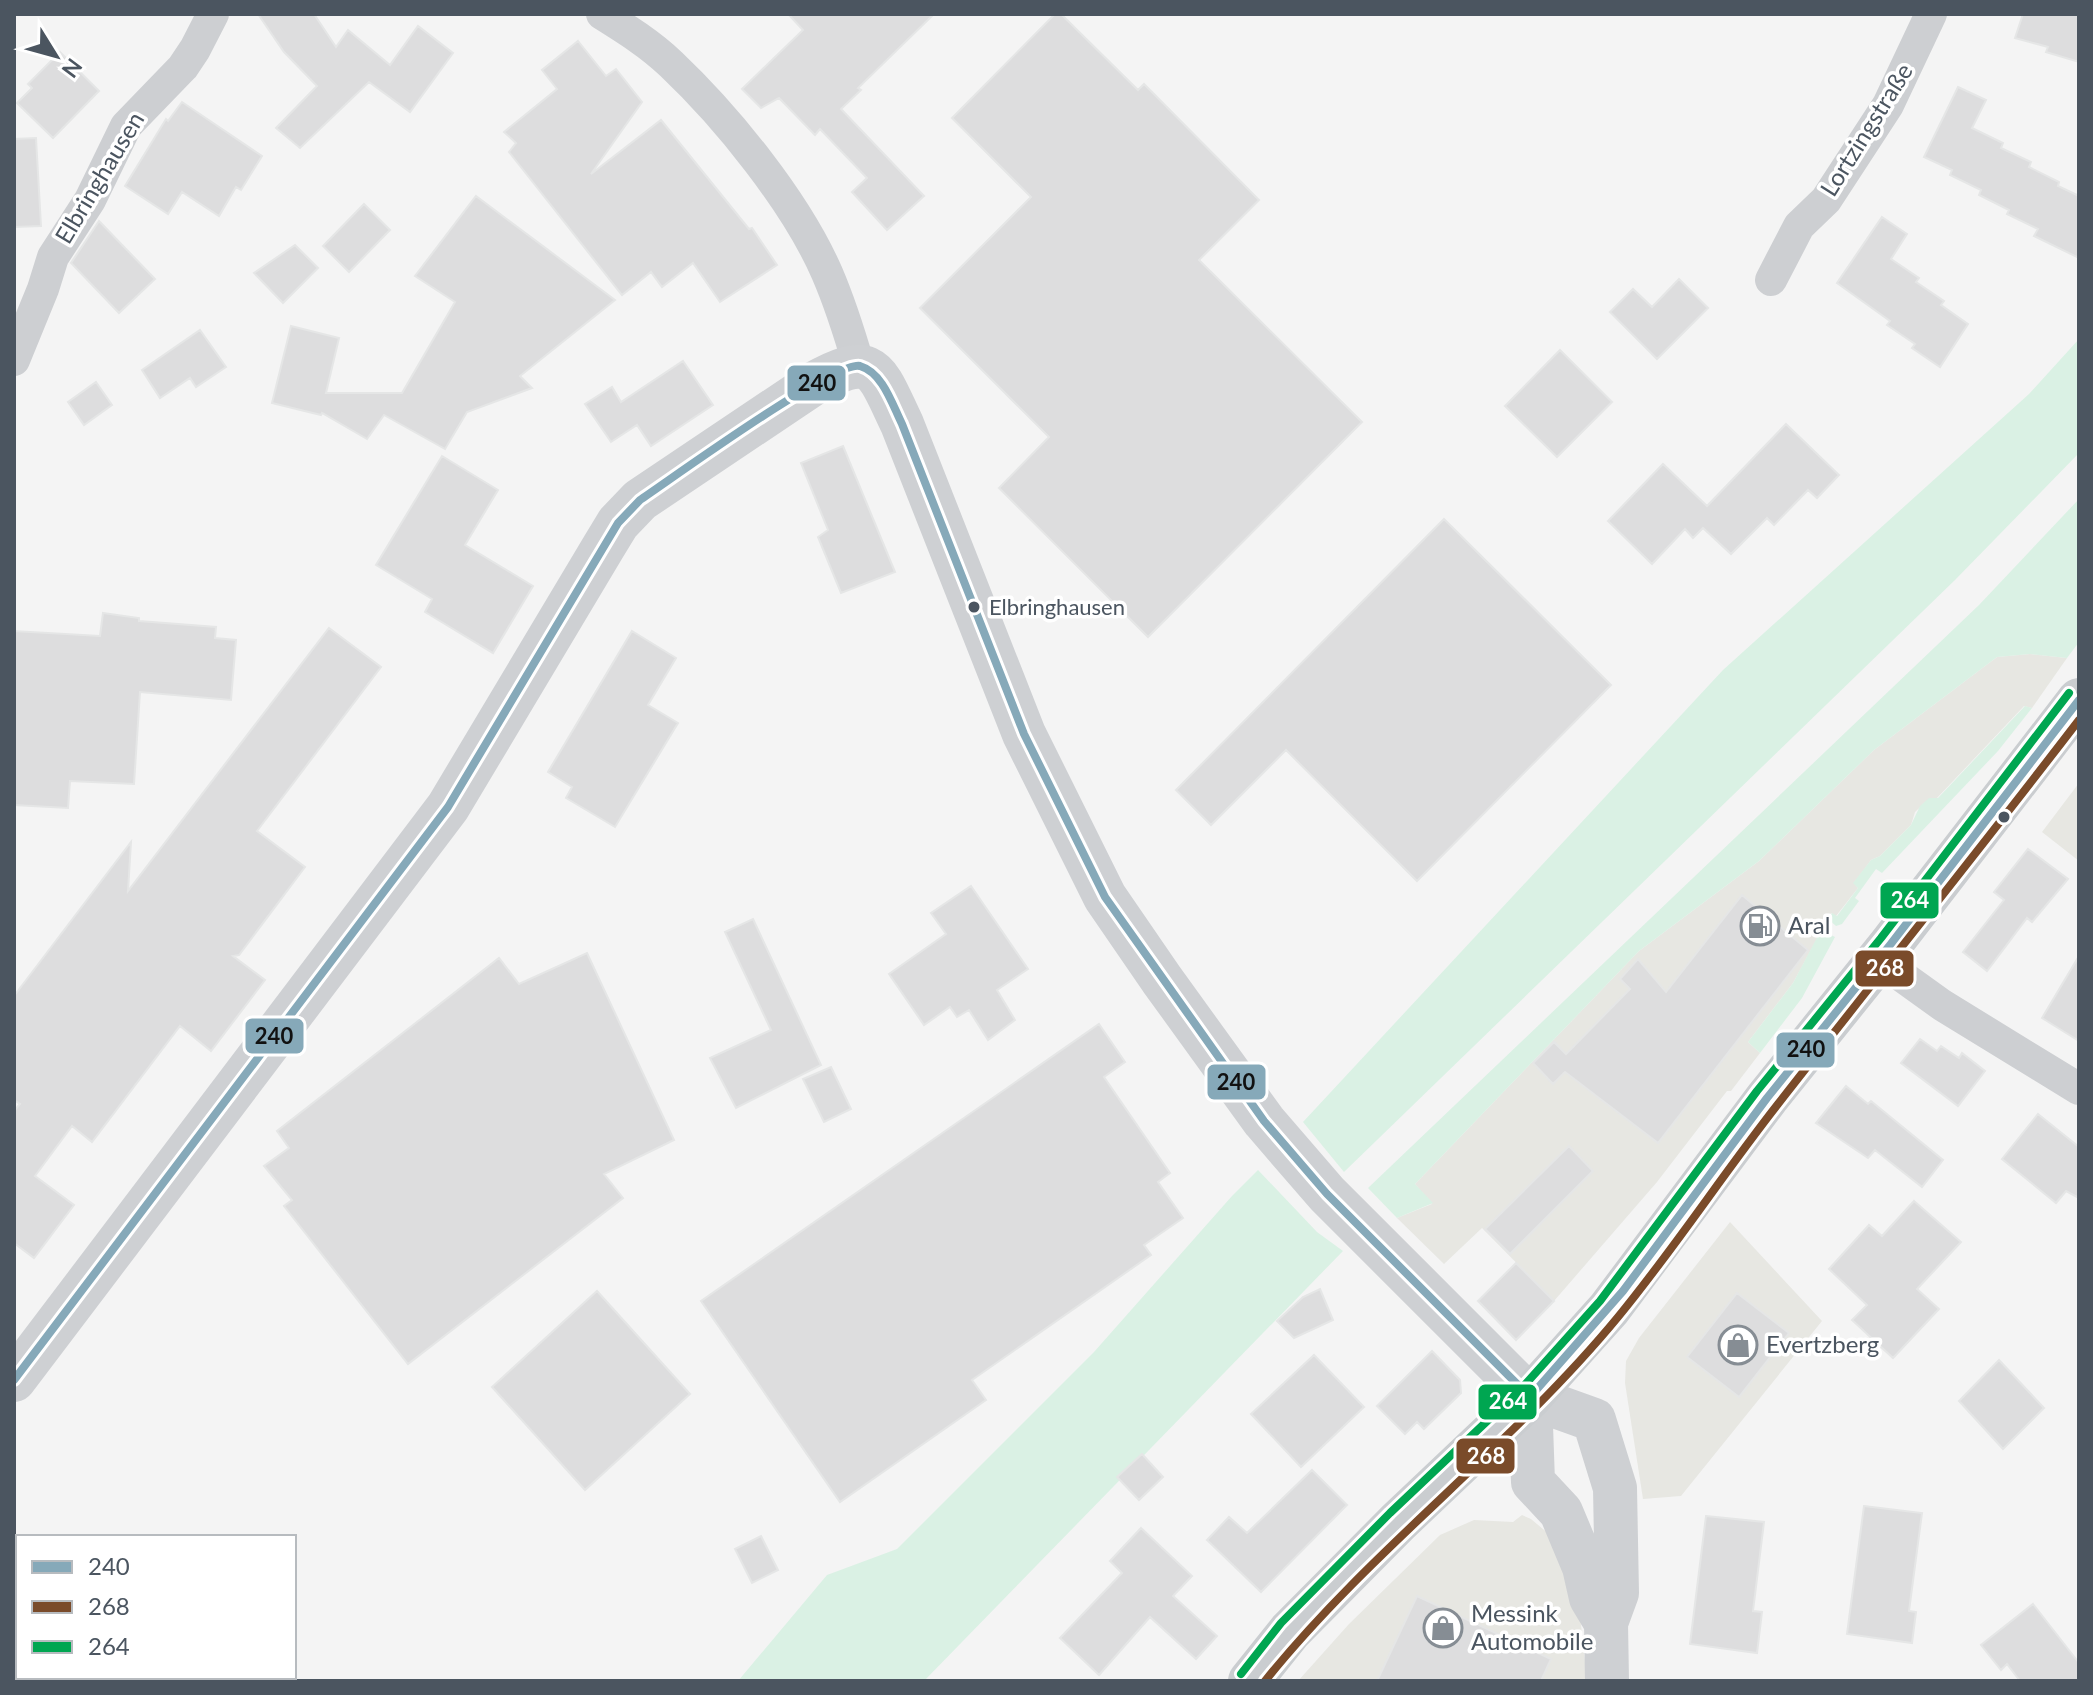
<svg xmlns="http://www.w3.org/2000/svg" width="2093" height="1695" font-family="Lato,sans-serif">
<style>
.commercial{fill:#e7e7e2}
.green{fill:#daf1e4}
.building{fill:#ddddde;stroke:#e5e6e6;stroke-width:2}
.lines{fill:none;stroke-linecap:round;stroke-linejoin:round}
.street{stroke:#cdcfd2;stroke-width:32}
.secondary{stroke:#ced0d3;stroke-width:44}
.primary{stroke:#cacdd0;stroke-width:44}
.bus-1-casing{stroke:#fff;stroke-width:14}
.bus-2-casing{stroke:#fff;stroke-width:14}
.bus-3-casing{stroke:#fff;stroke-width:14}
.bus-1{stroke:#86a9b9;stroke-width:8}
.bus-2{stroke:#7a4b2a;stroke-width:8}
.bus-3{stroke:#00a651;stroke-width:8}
.bus-dot{fill:#4b5560;stroke:#fff;stroke-width:3}
.labels{text-anchor:middle;stroke-width:7;stroke-linejoin:round;paint-order:stroke}
.bus-label{font-size:22px;fill:#4b5560;stroke:#fff;text-anchor:start}
.street-label{font-size:24px;fill:#4b5560;stroke:#fff}
.poi-label{font-size:24px;fill:#4b5560;stroke:#fff;text-anchor:start}
.line-badge{stroke:#fff;stroke-width:3}
.badge-label{font-size:22px;text-anchor:middle;font-weight:bold;fill:#fff}
.pale-badge-label{font-size:22px;text-anchor:middle;font-weight:bold;fill:#111}
</style>
<rect width="100%" height="100%" fill="#f4f4f4"/>
<path class="commercial" d="M2030 654 2067 658 2032 708 2024 706 1937 798 1929 799 1915 812 1911 825 1880 856 1871 860 1854 883 1858 888 1836 916 1831 913 1793 983 1748 1042 1760 1053 1731 1091H1727L1657 1182 1554 1301 1482 1228 1444 1264 1397 1218 1432 1204 1415 1184 1639 951 1759 861 1874 750 1997 657Z
M2079 783V861L2042 832Z
M1730 1222 1822 1321 1681 1496 1643 1499 1625 1383 1626 1361 1639 1338Z
M1522 1515 1531 1519 1556 1540 1579 1606 1587 1681H1298L1349 1624 1440 1535 1474 1520 1513 1522Z"/>
<path class="green" d="M2079 339V453L1955 580 1344 1172 1303 1122 1723 670 2029 394Z
M2079 499V642L2067 658 2030 654 1997 657 1874 750 1759 861 1639 951 1415 1184 1433 1203 1397 1218 1368 1188 1979 605Z
M2025 706 2032 708 1998 751 1882 873 1876 869 1855 898 1859 901 1842 924 1836 926 1828 919 1832 913 1837 916 1858 888 1853 883 1871 860 1880 856 1911 825 1920 806 1929 798H1938Z
M1821 930 1835 937 1802 998 1760 1053 1748 1042 1793 983Z
M1258 1170 1317 1232 1343 1251 924 1681H738L827 1575 897 1549 1094 1352 1232 1196Z"/>
<path class="building" d="M258 14H314L336 47 348 30 390 65 418 26 453 53 410 112 369 82 300 148 276 128 317 86 284 52Z
M788 14H934L858 88 861 90 841 109 924 196 887 230 852 192 867 178 820 129 815 135 779 98 761 108 742 89 803 30Z
M1055 14H1061L1138 90 1144 84 1259 200 1199 260 1362 422 1148 637 999 488 1049 437 920 308 1031 197 952 118Z
M2023 14H2079V62L2046 52 2048 47 2015 38Z
M578 41 606 76 616 69 642 102 591 174 661 120 749 229 752 228 777 265 720 302 693 263 662 287 651 272 622 295 509 152 516 143 504 132 557 89 542 70Z
M60 52 99 91 53 138 17 103 32 88 28 84Z
M1958 87 1986 100 1972 128 2003 143 2001 148 2031 162 2029 167 2059 182 2058 186 2079 196V258L2034 236 2038 229 2007 214 2009 210 1979 195 1981 190 1950 175 1952 170 1924 157Z
M182 102 262 156 241 190 236 187 219 216 182 192 168 214 125 186 166 119 168 121Z
M36 138 41 226 14 227V139Z
M476 196 615 300 520 376 532 388 467 412 445 449 384 415 367 439 322 413 321 415 272 403 291 326 339 338 326 393H402L455 302 415 276Z
M364 204 390 230 349 272 323 246Z
M1882 217 1907 234 1891 259 1919 278 1916 282 1944 301 1941 305 1968 324 1940 367 1912 348 1915 344 1887 325 1890 321 1837 283Z
M99 221 155 279 119 313 71 263Z
M295 245 318 268 283 303 254 273Z
M1679 279 1708 308 1657 359 1610 312 1633 289 1652 307Z
M200 330 226 367 196 387 190 378 160 398 142 370Z
M1560 350 1612 402 1557 457 1505 406Z
M683 361 713 405 651 446 637 425 611 442 585 404 612 387 621 402Z
M96 382 112 405 84 425 68 402Z
M1786 424 1839 475 1817 498 1808 490 1774 525 1767 518 1731 554 1703 528 1693 538 1685 529 1652 564 1608 521 1663 464 1707 506Z
M843 446 895 572 841 593 818 537 828 530 801 463Z
M442 456 498 490 465 545 533 586 493 653 425 612 432 599 376 565Z
M1444 519 1611 685 1417 881 1286 750 1211 825 1176 790Z
M103 613 139 618V621L216 627 215 638 236 640 231 700 140 692 134 784 70 781 68 808 14 805V631L100 636Z
M329 628 381 667 257 831 305 867 239 955 233 956 265 980 211 1051 180 1026 92 1142 72 1126 35 1176 74 1205 34 1258 14 1243V1111L20 1104 14 1100V996L131 842 128 891Z
M632 631 676 658 648 705 678 723 615 827 566 798 572 787 548 772Z
M2028 849 2068 879 2032 922 2027 918 1987 971 1963 952 2004 900 1994 892Z
M971 886 1028 969 997 990 1015 1020 988 1040 969 1010 957 1017 950 1007 924 1025 889 974 946 934 931 913Z
M1742 895 1808 950 1658 1143 1565 1072 1553 1084 1533 1063 1554 1042 1566 1054 1630 989 1620 979 1638 959 1666 992Z
M753 919 821 1065 736 1108 710 1058 771 1030 725 932Z
M587 953 674 1140 604 1174 623 1198 408 1364 284 1206 292 1200 264 1166 289 1148 277 1131 499 958 519 984Z
M2079 956V1041L2042 1018Z
M1099 1024 1125 1062 1104 1077 1170 1173 1158 1182 1183 1218 1144 1245 1151 1255 972 1380 986 1400 840 1502 701 1301Z
M1920 1039 1937 1051 1941 1046 1959 1058 1962 1053 1985 1071 1958 1106 1901 1063Z
M831 1067 851 1109 824 1122 803 1079Z
M1846 1086 1868 1104 1871 1101 1943 1160 1922 1187 1875 1150 1868 1158 1816 1123Z
M2038 1114 2079 1147V1198L2066 1191 2056 1203 2002 1159Z
M1569 1146 1593 1171 1510 1254 1485 1229Z
M1914 1201 1961 1242 1917 1289 1939 1309 1893 1358 1852 1320 1867 1305 1829 1269 1869 1225 1882 1236Z
M1516 1263 1554 1301 1516 1340 1478 1301Z
M1320 1289 1333 1320 1294 1338 1277 1321 1303 1297Z
M597 1291 690 1394 585 1490 492 1387Z
M1737 1293 1789 1333 1739 1397 1687 1357Z
M1432 1351 1460 1380 1461 1393 1424 1429 1417 1422 1405 1434 1377 1406Z
M1314 1355 1364 1407 1301 1467 1251 1414Z
M1999 1360 2044 1408 2003 1449 1959 1401Z
M1142 1454 1163 1477 1139 1500 1117 1477Z
M1312 1470 1347 1505 1261 1592 1207 1540 1229 1517 1247 1533Z
M1864 1506 1922 1513 1909 1611 1916 1612 1912 1643 1847 1634Z
M1706 1516 1764 1522 1753 1611 1762 1612 1757 1653 1690 1644Z
M1141 1528 1192 1576 1173 1596 1217 1636 1196 1659 1150 1617 1099 1675 1060 1638 1122 1573 1110 1561Z
M761 1536 778 1570 752 1583 735 1549Z
M1417 1596 1551 1659 1541 1681H1377Z
M2033 1604 2079 1663V1681H2020L2007 1664 2001 1670 1981 1645Z"/>
<g class="lines">
<path class="street" d="M602 14C626 29 650 44 671 64 727 117 796 202 827 273 840 303 850 335 859 366
M1771 280 1799 226 1826 200 1888 105 1931 14
M14 360 43 289 53 257 90 200 126 126 183 67 195 49 213 14
M1878 959 1942 1005 2079 1089"/>
<path class="secondary" d="M14 1380 448 807 604 546 618 523 640 500 813 384C875 349 876 370 902 424L1024 734 1105 897 1162 980 1264 1121 1327 1194 1530 1397 1594 1420 1615 1488 1617 1593 1606 1623 1607 1681
M1530 1397 1533 1482 1561 1512 1584 1567 1591 1598 1606 1623"/>
<path class="primary" d="M1250 1681 1290 1631 1398 1522 1530 1397 1609 1309 1767 1098 1890 945 2079 700"/>
<defs>
<path id="bus-1" d="M14 1380 448 807 618 523 640 500C670 480 835 360 860 366 883 373 892 404 902 424L1024 734 1105 897 1264 1121 1327 1194 1530 1397
M1530 1397 1623 1291 1767 1098 1890 945 2079 700"/>
<path id="bus-2" d="M1265 1681C1371 1549 1510 1448 1618 1317 1674 1249 1723 1174 1778 1104 1878 976 1980 849 2079 720"/>
<path id="bus-3" d="M1241 1674 1281 1623 1390 1513 1521 1389 1600 1301 1757 1091 1881 938 2069 693"/>
</defs>
<use href="#bus-1" class="bus-1-casing"/>
<use href="#bus-2" class="bus-2-casing"/>
<use href="#bus-3" class="bus-3-casing"/>
<use href="#bus-1" class="bus-1"/>
<use href="#bus-2" class="bus-2"/>
<use href="#bus-3" class="bus-3"/>
</g>
<defs>
<symbol id="fuel-ring" viewBox="-11 -11 22 22"><circle r="9.5" fill="#fff" stroke="#868d94" stroke-width="1.5"/><path d="M-5.5-6h7V0h2V4h1.3V-2.5L3-4.5l.8-.8L6-3V5H2.5V1h-1V6h-7ZM-4.2-4.7v3.2H.2V-4.7Z" fill="#868d94"/></symbol>
<symbol id="shop-ring" viewBox="-11 -11 22 22"><circle r="9.5" fill="#fff" stroke="#868d94" stroke-width="1.5"/><path d="M-5-2.5h2.3a2.7 3.5 0 0 1 5.4 0H5L5.5 6h-11ZM-1.5-2.5h3a1.5 2.3 0 0 0-3 0Z" fill="#868d94"/></symbol>
</defs>
<g fill-rule="evenodd">
<use href="#fuel-ring" x="1738" y="904" width="44" height="44"/>
<use href="#shop-ring" x="1716" y="1323" width="44" height="44"/>
<use href="#shop-ring" x="1421" y="1606" width="44" height="44"/>
</g>
<g class="bus-dot">
<circle cx="974" cy="607" r="7"/>
<circle cx="2004" cy="817" r="7"/>
</g>
<g class="labels">
<g class="bus-label">
<text x="989" y="615">Elbringhausen</text>
</g>
<g class="street-label">
<text transform="translate(1867 130) rotate(-58)" y="8">Lortzingstraße</text>
<text transform="translate(100 178) rotate(-59)" y="8">Elbringhausen</text>
</g>
<g class="poi-label">
<text x="1788" y="934">Aral</text>
<text x="1766" y="1353">Evertzberg</text>
<text x="1471" y="1622">Messink<tspan x="1471" dy="28">Automobile</tspan></text>
</g>
</g>
<g class="line-badge">
<rect x="786" y="364" width="61" height="38" rx="8" fill="#86a9b9"/>
<rect x="1879" y="881" width="61" height="39" rx="8" fill="#00a651"/>
<rect x="1854" y="949" width="61" height="39" rx="8" fill="#7a4b2a"/>
<rect x="244" y="1017" width="61" height="38" rx="8" fill="#86a9b9"/>
<rect x="1775" y="1031" width="61" height="38" rx="8" fill="#86a9b9"/>
<rect x="1206" y="1063" width="61" height="38" rx="8" fill="#86a9b9"/>
<rect x="1477" y="1383" width="61" height="38" rx="8" fill="#00a651"/>
<rect x="1455" y="1437" width="61" height="38" rx="8" fill="#7a4b2a"/>
</g>
<g class="badge-label">
<text x="1910" y="908">264</text>
<text x="1885" y="976">268</text>
<text x="1508" y="1409">264</text>
<text x="1486" y="1464">268</text>
</g>
<g class="pale-badge-label">
<text x="817" y="391">240</text>
<text x="274" y="1044">240</text>
<text x="1806" y="1057">240</text>
<text x="1236" y="1090">240</text>
</g>
<rect width="2093" height="1695" fill="none" stroke="#4b5560" stroke-width="32"/>
<rect x="16" y="1535" width="280" height="144" fill="#ffffff" stroke="#b7bbbf" stroke-width="2"/>
<rect x="32" y="1561" width="40" height="12" fill="#86a9b9" stroke="#b7bbbf" stroke-width="2"/>
<text x="88" y="1575" font-size="24" fill="#4b5560">240</text>
<rect x="32" y="1601" width="40" height="12" fill="#7a4b2a" stroke="#b7bbbf" stroke-width="2"/>
<text x="88" y="1615" font-size="24" fill="#4b5560">268</text>
<rect x="32" y="1641" width="40" height="12" fill="#00a651" stroke="#b7bbbf" stroke-width="2"/>
<text x="88" y="1655" font-size="24" fill="#4b5560">264</text>
<g transform="translate(56 56) rotate(127)" stroke="#ffffff" stroke-width="6" paint-order="stroke">
<path d="M0-6L14 30L0 20L-14 30Z" fill="#4b5560"/>
<text y="-12" font-size="22" font-weight="bold" text-anchor="middle" fill="#4b5560">N</text>
</g>
</svg>
